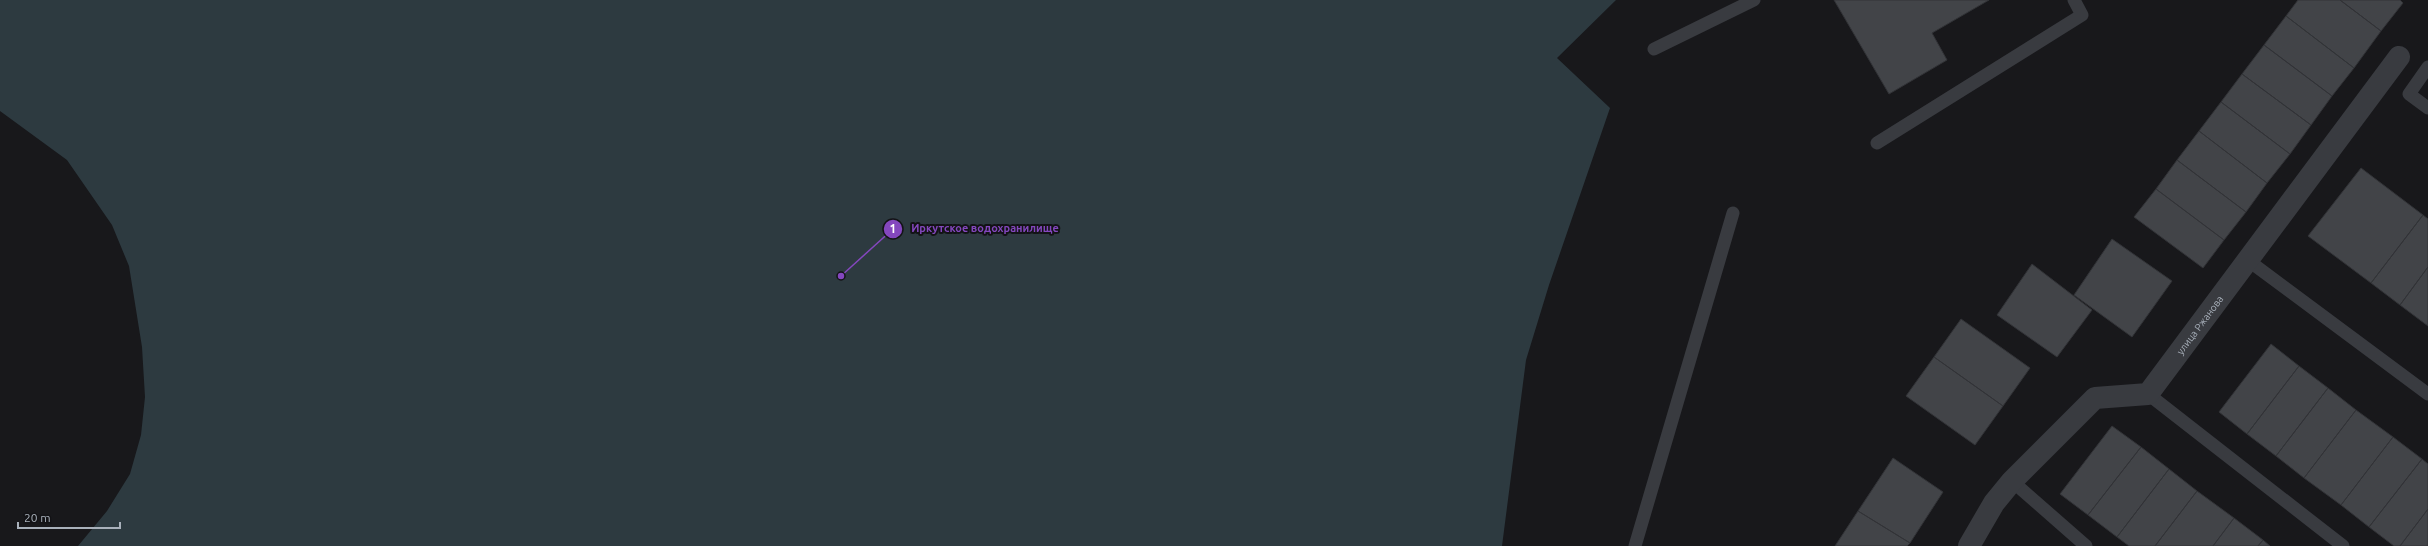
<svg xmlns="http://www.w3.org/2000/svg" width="2428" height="546" font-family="Ubuntu,sans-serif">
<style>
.water{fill:#2d3a40}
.building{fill:#424448;stroke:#323337}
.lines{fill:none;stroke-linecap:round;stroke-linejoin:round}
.service{stroke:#393b40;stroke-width:13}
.minor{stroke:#393b40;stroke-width:22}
.labels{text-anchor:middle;stroke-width:4;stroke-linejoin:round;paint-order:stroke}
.street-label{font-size:10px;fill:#a9b1bb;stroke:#131316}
.leader{fill:none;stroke:#8447be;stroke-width:1.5}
.callout-dot{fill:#8447be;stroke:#131316;stroke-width:1.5}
.mark-label{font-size:12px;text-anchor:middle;font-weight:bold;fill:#fff}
.callout-label{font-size:11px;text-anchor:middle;font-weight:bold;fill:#8447be;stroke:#131316;stroke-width:4;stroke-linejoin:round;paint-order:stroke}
</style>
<rect width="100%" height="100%" fill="#18181b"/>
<path class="water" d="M0 0H1616L1557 58 1610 108 1549 285 1526 360 1502 546H78L107 511 130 474 141 435 145 397 142 347 129 266 112 225 67 160 0 111Z"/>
<path class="building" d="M1834 0H1989L1932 33 1947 60 1889 94Z
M2298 0H2340L2381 31 2354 68 2286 16Z
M2340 0H2400L2403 3 2381 31Z
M2286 16 2354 68 2332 96 2264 45Z
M2264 45 2332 96 2311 125 2242 74Z
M2242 74 2311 125 2290 154 2221 102Z
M2221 102 2290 154 2267 183 2199 131Z
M2199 131 2267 183 2246 212 2177 160Z
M2177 160 2246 212 2224 240 2156 189Z
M2361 168 2423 215 2371 283 2308 236Z
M2156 189 2224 240 2203 268 2134 217Z
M2423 215 2428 219V267L2400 305 2371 283Z
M2112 239 2172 281 2132 337 2074 295Z
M2032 264 2092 310 2057 357 1997 315Z
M2428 267V326L2400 305Z
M1961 319 2030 368 2003 406 1934 357Z
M2271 344 2299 366 2247 434 2219 412Z
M1934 357 2003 406 1975 445 1906 396Z
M2299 366 2328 388 2276 456 2247 434Z
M2328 388 2356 410 2304 478 2276 456Z
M2356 410 2393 437 2341 505 2304 478Z
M2112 426 2141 447 2088 515 2060 494Z
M2393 437 2422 459 2369 527 2341 505Z
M2141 447 2169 469 2117 537 2088 515Z
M1893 458 1943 492 1910 543 1858 511Z
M2422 459 2428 464V509L2400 546H2394L2369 527Z
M2169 469 2197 491 2155 546H2129L2117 537Z
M2197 491 2234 518 2213 546H2155Z
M2428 509V546H2400Z
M1858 511 1910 543 1907 546H1835Z
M2234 518 2263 540 2258 546H2213Z
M2263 540 2270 546H2258Z"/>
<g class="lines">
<path class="service" d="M1654 49 1754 0
M2428 67 2409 94 2428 108
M1877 143 2082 15 2074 0
M2249 261 2428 394
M2148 394 2343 546
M2012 481 2086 546
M1635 546 1733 213"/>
<path class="minor" id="s1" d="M1969 546 1994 503 2012 481 2095 398 2148 394 2399 57"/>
</g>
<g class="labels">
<g class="street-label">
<text dy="4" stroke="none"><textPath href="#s1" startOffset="335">улица Ржанова</textPath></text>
</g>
</g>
<path class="leader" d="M841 276L893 229"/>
<g class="callout-dot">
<circle cx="841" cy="276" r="4"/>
<circle cx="893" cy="229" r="10"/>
</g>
<g class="mark-label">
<text x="893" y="233">1</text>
</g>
<g class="callout-label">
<text x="985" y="232">Иркутское водохранилище</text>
</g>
<path d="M18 522v6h102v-6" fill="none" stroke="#a9b1bb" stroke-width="2"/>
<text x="24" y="522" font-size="12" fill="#a9b1bb" stroke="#131316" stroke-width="3" paint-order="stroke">20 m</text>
</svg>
